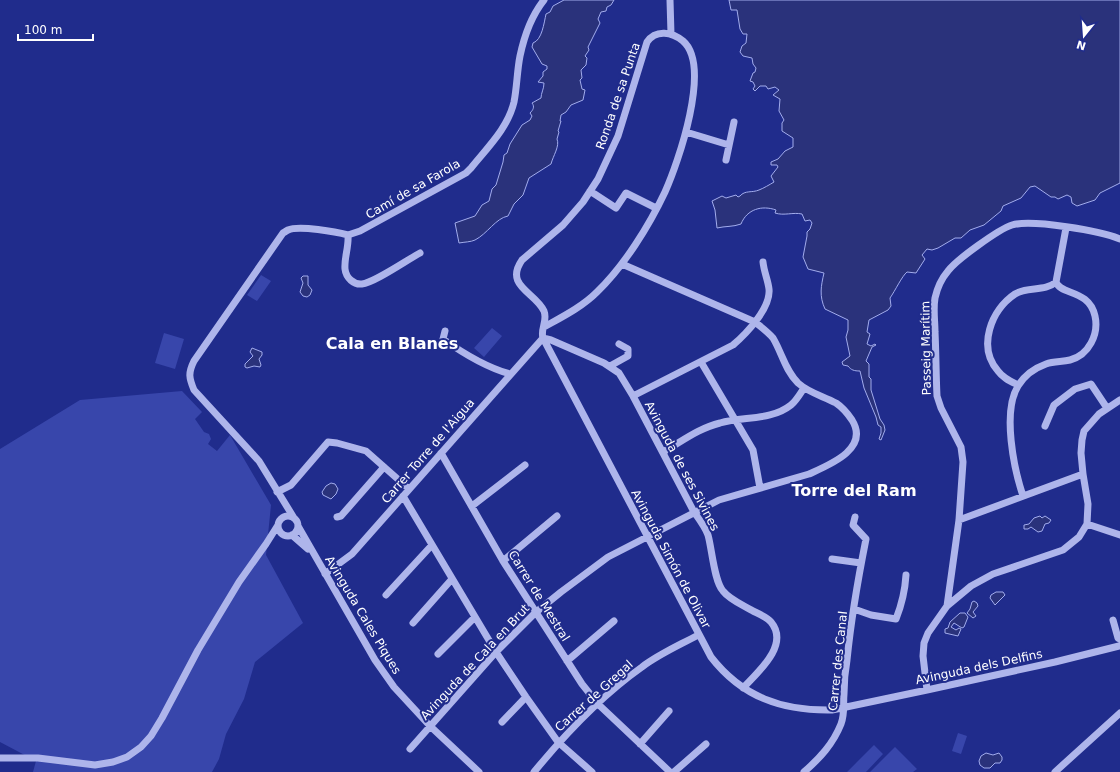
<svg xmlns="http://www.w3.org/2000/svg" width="1120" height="772" font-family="'DejaVu Sans',sans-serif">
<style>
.green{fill:#3846ab}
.water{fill:#2a327b;stroke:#a2aced}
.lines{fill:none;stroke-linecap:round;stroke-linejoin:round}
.minor{stroke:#aeb5eb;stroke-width:7}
.labels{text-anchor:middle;stroke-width:4;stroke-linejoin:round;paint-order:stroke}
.street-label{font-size:12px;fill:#fff;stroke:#202c8c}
.district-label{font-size:16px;font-weight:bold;fill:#fff;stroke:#202c8c}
</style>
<rect width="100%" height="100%" fill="#202c8c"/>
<path class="green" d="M261 275 271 281 257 301 247 295Z
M492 328 502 336 484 357 474 348Z
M164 333 184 339 175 369 155 363Z
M182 391 202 412 195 419 204 432 209 434 211 439 208 444 217 451 230 435 271 505 266 555 303 623 255 662 244 699 226 734 219 759 212 772H33L36 761 0 742V449L80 400Z
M958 733 967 736 961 754 952 751Z
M874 745 883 754 866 772H847Z
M895 747 917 769 913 772H870Z"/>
<path class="water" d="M564 0H614L611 5 607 7 606 11 601 12 598 19 600 23 588 47 589 50 585 56 587 58 586 65 581 70 582 78 580 80 582 89 585 90 583 100 571 105 566 112 561 115 560 121H561L558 131 559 132 557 139C560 146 553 156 551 164L529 178 523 195 514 204 508 216C496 218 487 234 475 240 471 242 464 242 459 243L455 223 475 216 482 205 489 201 492 189 496 185 503 162 504 155 507 153 510 144 522 125 530 120 532 116 530 113C533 110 535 107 532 103L541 98C541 93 544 89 544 83L538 82 543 76V72L547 69V66L542 64 532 47 533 43C542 40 544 23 546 14L550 12 553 6Z
M729 0H1120V183L1100 193 1095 200 1077 206 1072 203 1071 197 1067 195 1058 199 1055 197H1051L1035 186 1030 187 1021 198 1003 206 1001 211 984 225 970 230 961 238H955L938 248 932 250 927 249 922 255 925 259 916 273 907 272C902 276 895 291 890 298L891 306 888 310 869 320 867 332 870 334 867 344 871 346 875 344 876 345 872 347 866 361 869 364V377L871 379V390L880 419 884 425 885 430 881 440 879 439 881 433V427L878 425 876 417 864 388 860 371C854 371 851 370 848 366L843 365 842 362 850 356 846 337 848 330V320L825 309C819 296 821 286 824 273L808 269 803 257 807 236V232L810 229 812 223 810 220 805 221 802 214C793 212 784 216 775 213L776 210C762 205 747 209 741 224 733 227 725 226 717 228L715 210 712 201 722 196 726 198 736 195 738 197 740 196C745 190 752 193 759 190 764 188 769 185 774 182L771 176 778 167 777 165H771V162L778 159 785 151 793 147V138L782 131V123L784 120 779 111 780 99 773 95 779 90 775 87 768 89 766 86H760L755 91 753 89 755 86 753 82 750 81 753 73 755 72 756 68 753 64 752 58 743 56 740 52 742 46 746 43 747 34H743L740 29 737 10H731Z
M303 276H308V285L312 290 310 295 307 297 303 296 300 292 303 283 301 278Z
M252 348 262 352V355L259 359 261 365 260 367 254 366 247 368 245 367V364L253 356 250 352Z
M331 483 335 484 338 489 336 494 331 499 323 495 322 492 326 486Z
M1040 516 1042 518 1045 516 1051 520 1049 523 1045 524 1042 531 1038 532 1031 527 1028 529H1024V525L1029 524 1034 518Z
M996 592H1003L1005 595 995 605 990 598 991 595Z
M974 601 977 603 978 606 973 612 976 616 973 618 967 613 970 609 972 602Z
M960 613H965L968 617 964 627 962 628 954 623 951 627 956 630 959 628 961 629 958 636 945 633V629L948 628 950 622Z
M986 753 993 755 999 753 1002 757V760L1000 763H995L990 768H984L980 765 979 761 981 756Z"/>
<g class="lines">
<path class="minor" d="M670 0 671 34
M686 132 729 145
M726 160 734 122
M590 191 616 208 626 193 656 208
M348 235 360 231 466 173 471 168C487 148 508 128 514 102 517 87 517 71 520 56 524 37 532 15 544 0
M348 235C349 247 344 258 345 269 346 278 354 285 362 284 374 283 407 260 420 253
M544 327C562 317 582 307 597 292 624 266 649 226 665 192 678 163 712 66 683 41 672 32 656 29 647 42L618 136 598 179 583 202 563 225 522 260C504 286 535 292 544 311 548 321 540 329 543 338L711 657C742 697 782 711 832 710L927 690 1055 662 1119 646
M445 331 443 339C464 354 485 367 510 374
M543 338 551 340 604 363 619 373 633 396 694 512C699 519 705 527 708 535 712 549 714 581 723 591 730 600 743 605 753 611 759 614 767 617 771 622 790 645 758 672 743 688
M701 362 753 450 760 488
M610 366 628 356V349L619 344
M1018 385C1010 381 1003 378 998 371 977 347 991 310 1015 294 1027 286 1045 292 1056 282
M633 396 733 345C746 334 771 308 769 289 768 280 764 272 763 262
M1045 426 1054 405 1075 389 1091 384 1107 408
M663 452C681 442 699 428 720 423 743 416 771 421 791 405 796 401 800 394 804 388
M441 453 503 561 582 684 598 704 670 772
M277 492 291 485 328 442 337 443 366 451 409 489
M403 496 496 652 526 697 558 742 592 772
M1023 496C1014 469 1002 412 1018 386 1024 376 1035 368 1046 364 1054 361 1062 362 1070 360 1089 355 1099 334 1095 316 1089 289 1060 295 1056 282L1066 228
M472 506 525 465
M278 526a10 10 0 1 1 20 0a10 10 0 1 1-20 0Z
M337 517 341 516 384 467
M294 518 259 461 194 390C189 378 188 373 194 361L283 233C285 232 286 231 288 230 299 225 337 232 348 235
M959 520 1083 474
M1087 524 1120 535
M298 526 375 660 394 687 430 726 479 772
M292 535 308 549
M832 559 861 563
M503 561 557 516
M325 574 352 554 543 338
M386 595 432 545
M947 606 959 520 963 462 961 447 941 408 937 396C936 375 936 353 935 332 935 321 933 309 935 298 937 289 942 278 948 271 956 260 999 229 1012 225 1032 219 1101 231 1120 239
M854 609 871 615 896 619C902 604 905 591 906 575
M1113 620 1118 638 1120 639
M413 623 452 579
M438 654 475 617
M567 661 614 621
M927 690 923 656 924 643 928 633 947 606 971 586 993 574 1063 550 1079 537 1087 524 1088 504 1083 474 1081 453 1082 440 1084 431 1099 414 1120 400
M502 722 526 697
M640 744 669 711
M410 749 496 652 535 613 561 592 608 557 719 500 809 474C829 465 870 449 852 420 848 414 842 407 836 403 823 396 809 393 798 383 785 370 782 353 773 338 768 332 761 327 755 322L622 264
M0 758H38L95 765 113 762 127 757 141 747 151 736 162 718 198 650 239 582 266 544 278 525
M534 772C566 733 601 696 642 667 659 654 680 645 698 635
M674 772 706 744
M804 772C820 758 833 744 841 724 845 714 843 704 844 694 844 683 845 671 847 660 851 620 858 579 866 539L853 525 855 517
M1055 772 1120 713"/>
</g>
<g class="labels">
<g class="street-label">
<text transform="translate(618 96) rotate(-71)" y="4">Ronda de sa Punta</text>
<text transform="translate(413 189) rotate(-30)" y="4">Camí de sa Farola</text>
<text transform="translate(926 348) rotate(-91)" y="4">Passeig Marítim</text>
<text transform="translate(428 451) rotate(-49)" y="4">Carrer Torre de l'Aigua</text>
<text transform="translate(682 466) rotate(62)" y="4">Avinguda de ses Sivines</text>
<text transform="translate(671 559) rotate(62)" y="4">Avinguda Simón de Olivar</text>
<text transform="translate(539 596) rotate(58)" y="4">Carrer de Mestral</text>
<text transform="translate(363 615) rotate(59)" y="4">Avinguda Cales Piques</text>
<text transform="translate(838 661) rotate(-84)" y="4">Carrer des Canal</text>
<text transform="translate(475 662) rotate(-47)" y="4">Avinguda de Cala en Brut</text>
<text transform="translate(979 667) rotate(-12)" y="4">Avinguda dels Delfins</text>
<text transform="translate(594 696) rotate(-42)" y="4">Carrer de Gregal</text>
</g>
<g class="district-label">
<text x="392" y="349">Cala en Blanes</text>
<text x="854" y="496">Torre del Ram</text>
</g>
</g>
<g transform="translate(1084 36) rotate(197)" stroke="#202c8c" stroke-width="3" paint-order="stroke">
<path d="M0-3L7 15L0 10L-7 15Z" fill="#ffffff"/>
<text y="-6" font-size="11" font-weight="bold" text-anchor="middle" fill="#ffffff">N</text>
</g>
<path d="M18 34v6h75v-6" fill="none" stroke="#ffffff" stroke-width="2"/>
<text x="24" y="34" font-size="12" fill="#ffffff" stroke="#202c8c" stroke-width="3" paint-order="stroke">100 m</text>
</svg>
